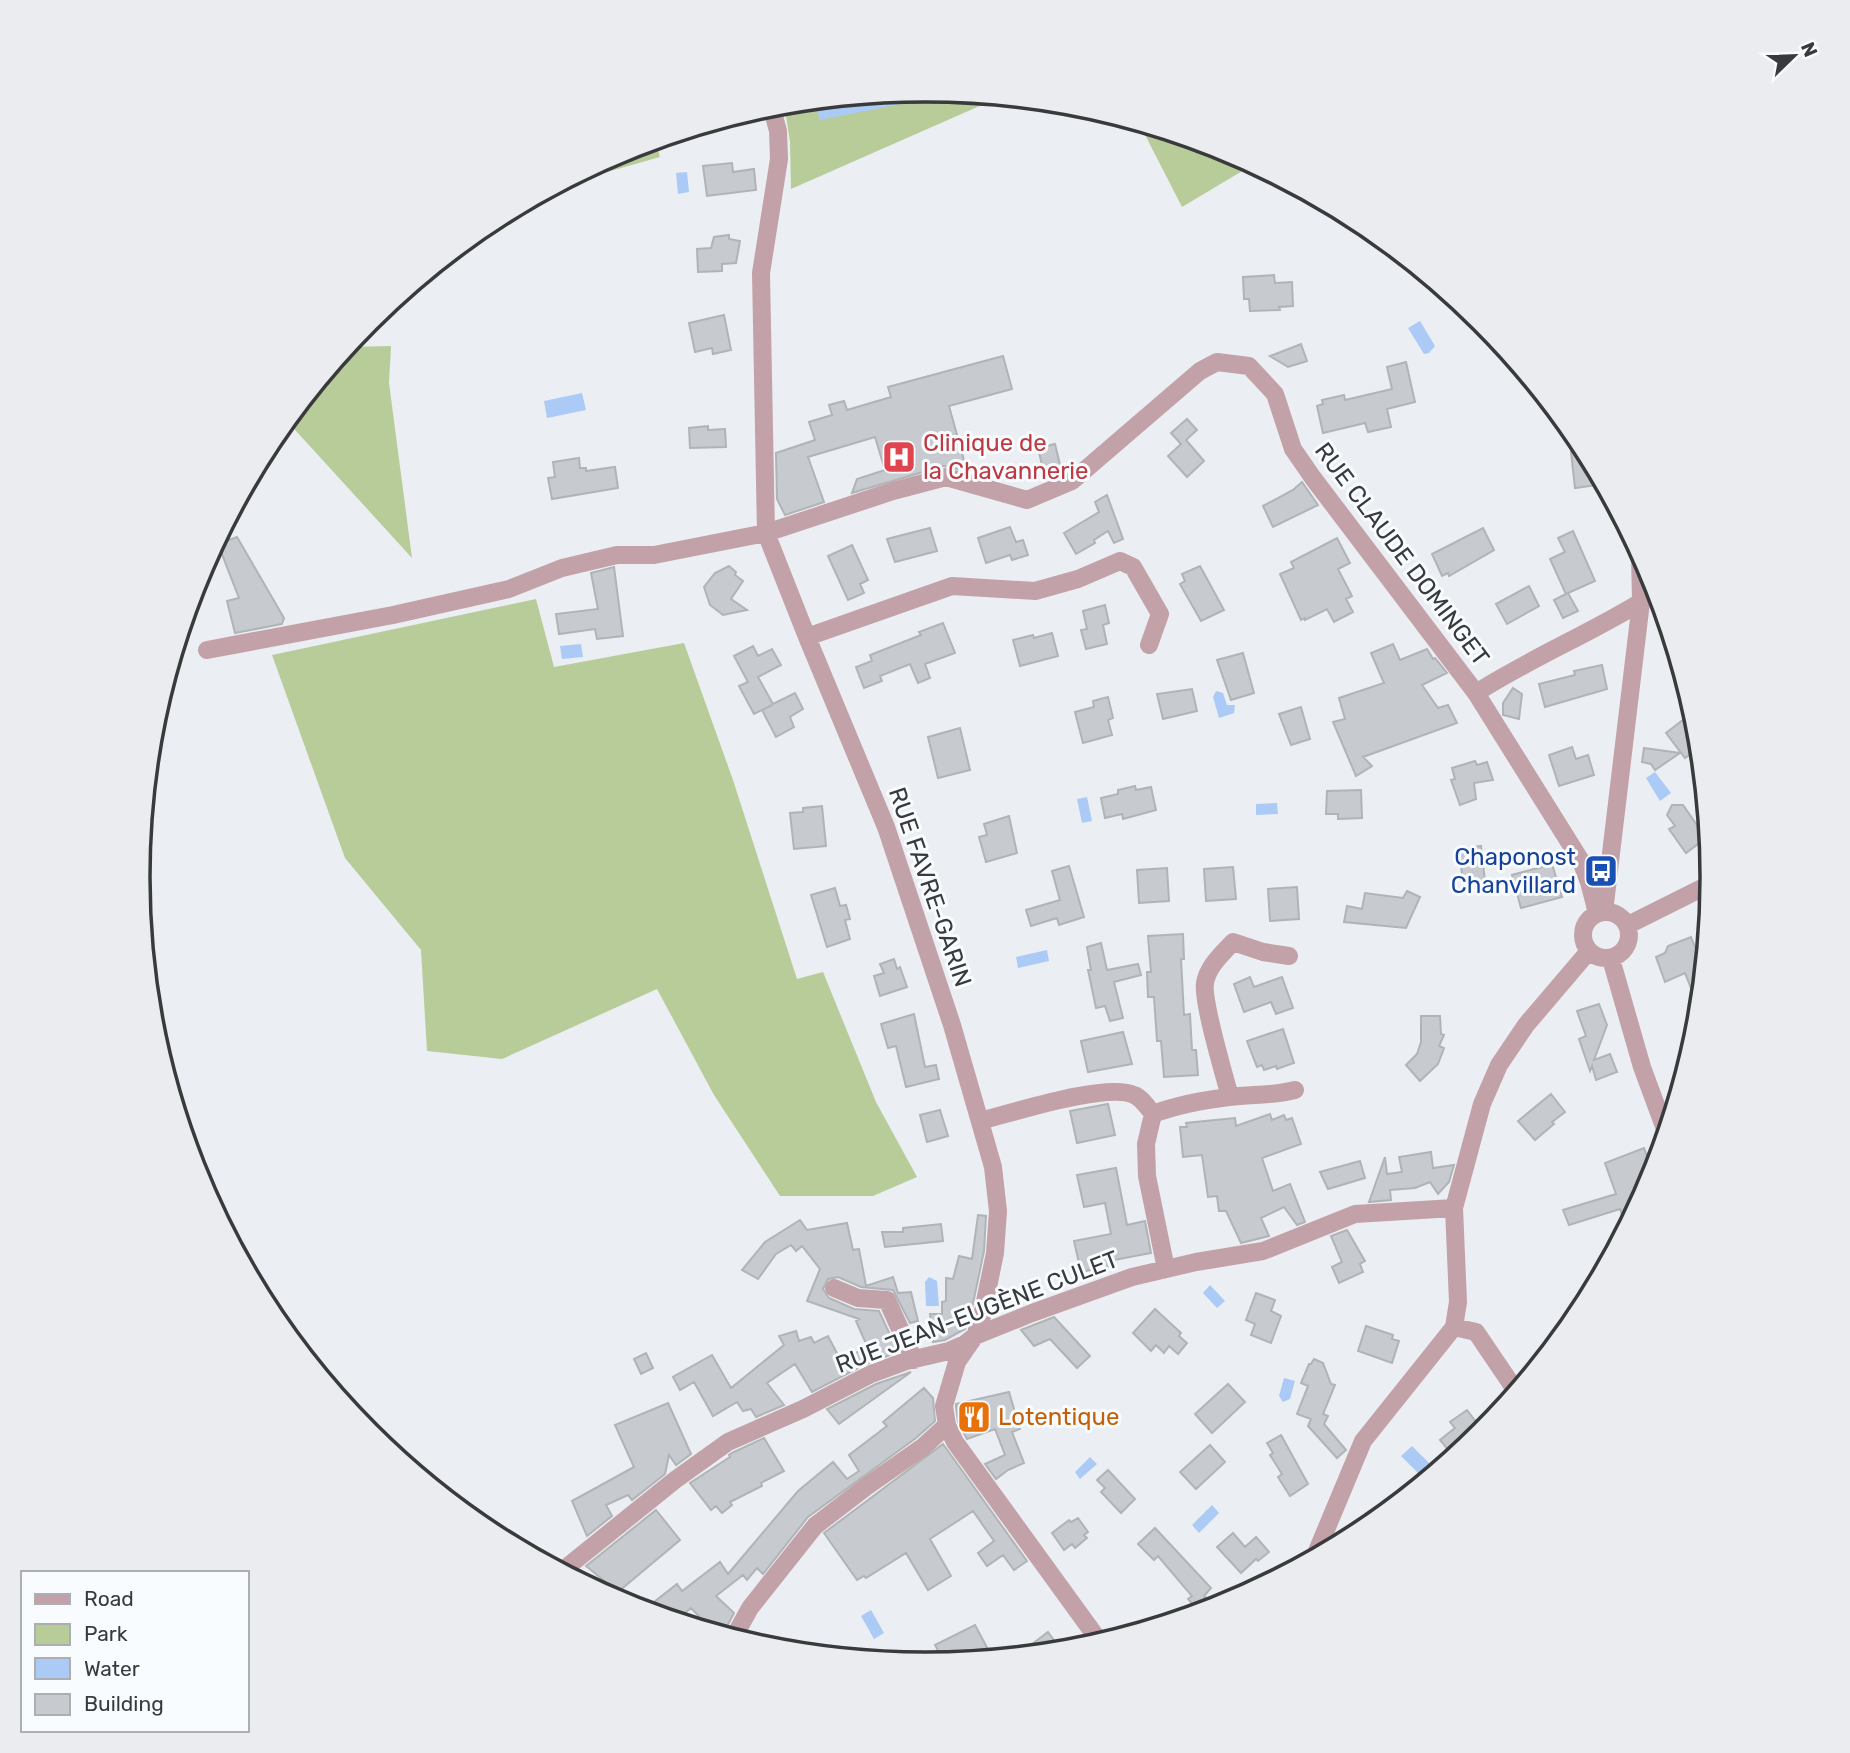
<svg xmlns="http://www.w3.org/2000/svg" width="1850" height="1753" font-family="Rubik,sans-serif">
<style>
.green{fill:#b8cc99}
.water{fill:#abcaf6}
.building{fill:#c7cbcf;stroke:#b0b4b7;stroke-width:2}
.lines{fill:none;stroke-linecap:round;stroke-linejoin:round}
.minor{stroke:#c2a1a8;stroke-width:18}
.labels{text-anchor:middle;stroke-width:6;stroke-linejoin:round;paint-order:stroke}
.health-label{font-size:24px;fill:#be3a42;stroke:#f9fcff;text-anchor:start}
.street-label{font-size:24px;fill:#393a3c;stroke:#f9fcff}
.transit-label{font-size:24px;fill:#164399;stroke:#f9fcff;text-anchor:end}
.food-label{font-size:24px;fill:#c56008;stroke:#f9fcff;text-anchor:start}
.rim{fill:none;stroke:#393a3c;stroke-width:3.5}
</style>
<rect width="100%" height="100%" fill="#ebeef2"/>
<path class="green" d="M925 89 1000 97 791 189 790 142 784 103Z
M1139 123 1227 149 1254 164 1182 207Z
M655 140 660 157 554 187 624 149Z
M391 346 389 383 412 558 286 420 346 347Z
M536 599 554 667 684 643 733 780 797 979 823 972 876 1102 917 1177 873 1196H780L714 1095 657 989 502 1059 427 1051 421 950 345 858 272 655Z"/>
<path class="water" d="M925 89 948 91 901 104 820 120 814 100Z
M687 172 689 192 678 194 676 173Z
M1420 321 1435 346 1429 353 1424 354 1408 328Z
M582 393 586 410 547 418 544 401Z
M581 644 583 657 562 659 560 646Z
M1216 691 1223 693 1227 705H1235L1234 713 1219 718 1213 697Z
M1655 772 1671 793 1660 801 1646 778Z
M1087 797 1092 821 1082 823 1077 799Z
M1277 803 1278 814 1256 815V804Z
M1047 950 1049 961 1018 968 1016 957Z
M929 1277 937 1281 939 1306H926L925 1282Z
M1210 1285 1225 1301 1217 1308 1203 1293Z
M1284 1378 1295 1381 1290 1399 1283 1402 1279 1396Z
M1412 1446 1436 1470 1425 1480 1401 1456Z
M1090 1457 1097 1464 1080 1479 1075 1472Z
M1212 1505 1219 1513 1199 1533 1192 1525Z
M871 1610 884 1633 874 1639 861 1616Z"/>
<path class="building" d="M732 163 733 172 754 169 756 190 707 196 703 166Z
M729 235V239L740 241 736 263 722 264V271L698 272 697 249 711 248 714 237Z
M1274 275 1275 283 1292 282 1293 306 1279 307 1280 310 1250 311 1249 299H1244L1243 277Z
M724 315 731 350 713 354 712 348 695 352 689 323Z
M1301 344 1307 361 1288 367 1270 356Z
M1003 356 1012 389 949 406 967 471 943 466 852 493 857 479 885 470 875 437 808 457 824 502 785 515 777 499 776 453 815 440 809 422 832 415 829 405 844 401 847 410 891 397 888 387Z
M1406 362 1415 402 1387 409 1391 427 1368 432 1365 423 1323 433 1317 406 1323 404 1322 400 1344 395 1345 400 1392 389 1387 367Z
M1187 419 1197 430 1186 440 1204 461 1187 477 1168 456 1181 444 1171 433Z
M708 426V430L725 429 726 447 690 448 689 428Z
M1055 444 1062 473 1045 478 1038 448Z
M1586 451 1604 484 1575 488 1571 452Z
M579 458 580 468H586V471L615 467 618 488 552 499 548 478 555 477 553 462Z
M1302 482 1318 505 1273 527 1263 506 1293 490Z
M1107 495 1123 539 1114 543 1108 531 1094 540 1095 543 1076 554 1064 533 1099 512 1095 502Z
M1010 527 1016 542 1023 540 1028 555 1012 560 1010 555 986 563 978 538Z
M930 528 937 551 895 562 887 539Z
M1483 528 1494 550 1449 576 1448 573 1442 576 1432 554Z
M1573 531 1595 581 1568 593 1578 611 1563 618 1554 600 1566 594 1550 559 1565 552 1558 538Z
M237 537 284 618 282 624 235 633 227 601 239 598 218 544Z
M1337 538 1350 563 1338 569 1352 596 1346 599 1353 612 1334 622 1327 609 1305 620V618L1301 620 1280 574 1294 568 1291 562Z
M852 545 868 580 860 584 864 593 848 600 828 556Z
M729 566 736 572 735 575 743 581 731 599 747 610 723 615 710 605 704 587 715 573Z
M1200 566 1224 610 1201 621 1180 584 1185 581 1182 574Z
M614 567 623 636 597 639 595 629 559 634 556 614 598 609 591 573Z
M1529 586 1539 606 1507 624 1496 604Z
M1105 605 1109 623 1103 625 1107 644 1086 649 1081 630 1087 629 1083 611Z
M943 623 955 653 925 664 930 678 918 683 910 664 880 676 882 681 864 688 856 667 872 661 870 655 921 635 919 632Z
M1052 633 1058 656 1020 666 1013 640 1033 635 1034 638Z
M1393 644 1400 660 1427 649 1433 659 1435 658 1447 673 1422 685 1438 708 1448 705 1457 723 1363 757 1372 766 1356 776 1333 722 1345 719 1339 698 1384 683 1371 653Z
M753 646 758 656 772 649 781 665 758 677 773 704 795 693 803 709 790 717 794 727 776 737 762 710 772 705 754 714 739 686 748 682 734 656Z
M1243 653 1254 693 1231 700 1217 660Z
M1602 665 1607 689 1545 707 1539 684 1575 675 1574 671Z
M1513 688 1522 694 1519 719 1503 715V703Z
M1192 689 1197 711 1163 719 1157 694Z
M1108 697 1113 718 1108 720 1112 735 1083 743 1075 712 1094 707 1093 701Z
M1301 707 1310 739 1291 745 1279 714Z
M1683 720 1699 741 1700 747 1685 758 1666 733Z
M960 728 970 770 938 778 928 737Z
M1572 747 1576 759 1588 755 1594 775 1559 786 1549 755Z
M1644 748 1680 753 1655 770 1651 764 1642 762Z
M1475 761 1477 765 1487 762 1493 780 1474 783 1476 799 1460 805 1451 780 1455 779 1452 768Z
M1135 786 1136 790 1151 787 1156 810 1123 819 1122 814 1105 818 1101 798 1118 794V790Z
M1361 790 1362 818 1338 819V814H1326L1327 791Z
M1672 805H1683L1706 838 1686 853 1669 829 1675 826 1667 815Z
M822 806 826 846 794 849 790 813 803 812V808Z
M1009 816 1017 853 986 862 979 837 987 835 984 824Z
M1481 846 1485 881 1463 883 1459 849Z
M1552 864 1562 897 1521 908 1512 875Z
M1069 866 1084 917 1059 925 1057 918 1031 926 1026 910 1060 900 1052 871Z
M1233 867 1236 899 1206 901 1204 869Z
M1167 868 1169 901 1139 903 1137 870Z
M1297 887 1299 919 1270 921 1268 889Z
M835 888 840 906 846 905 850 919 845 920 850 939 827 947 811 895Z
M1407 891 1420 897 1406 928 1344 922 1347 906 1362 909 1365 893 1403 898Z
M1183 934 1184 959H1181L1184 1015 1190 1014 1192 1050H1196L1198 1075 1164 1077 1161 1041H1157L1154 997H1148L1147 972H1151L1148 936Z
M1691 937 1703 967 1699 1009 1685 973 1665 982 1656 957 1665 953 1668 946Z
M1101 943 1107 970 1138 964 1141 975 1114 982 1123 1018 1110 1021 1105 1006 1096 1008 1088 970H1091L1087 947Z
M894 959 897 969 900 967 907 987 880 996 874 976 884 973 880 964Z
M1250 977 1254 987 1282 977 1293 1008 1276 1014 1271 1002 1244 1012 1234 984Z
M1599 1004 1607 1025 1594 1060 1610 1054 1617 1072 1596 1080 1592 1066 1590 1071 1579 1039 1586 1036 1577 1011Z
M914 1014 925 1067 936 1065 939 1079 906 1087 896 1046 888 1048 881 1024Z
M1421 1016H1440L1441 1034 1444 1035 1439 1046 1444 1048 1438 1064 1420 1081 1406 1065 1417 1054 1421 1042Z
M1283 1029 1294 1063 1277 1069 1276 1066 1264 1070 1262 1065 1257 1067 1247 1041Z
M1123 1032 1132 1064 1088 1072 1081 1041Z
M1551 1094 1565 1112 1552 1122 1554 1124 1535 1140 1518 1121Z
M1108 1104 1115 1135 1077 1143 1070 1111Z
M940 1110 948 1136 927 1142 920 1115Z
M1270 1114 1272 1120 1284 1115 1286 1120 1292 1118 1301 1144 1262 1158 1273 1191 1290 1184 1305 1222 1297 1225 1284 1207 1261 1218 1269 1236 1241 1243 1226 1211H1219L1217 1196 1208 1197 1202 1155 1183 1157 1180 1127H1187L1186 1123 1235 1118 1236 1126Z
M1644 1148 1647 1156 1660 1152 1652 1178 1626 1227 1620 1209 1569 1225 1563 1210 1616 1194 1605 1163Z
M1431 1152 1433 1168 1454 1165 1449 1182 1438 1194 1430 1182 1415 1188 1390 1190 1391 1200 1369 1202 1385 1157 1387 1174 1402 1172 1399 1157Z
M1360 1161 1365 1178 1328 1189 1320 1172Z
M1116 1168 1127 1225 1145 1221 1151 1253 1114 1260 1115 1265 1081 1272 1074 1241 1111 1234 1105 1203 1084 1207 1077 1175Z
M978 1215 986 1216 984 1251 971 1313 965 1329 945 1340 933 1342 930 1314H942V1302L946 1301V1278L953 1279 959 1256 972 1259Z
M800 1220 807 1230 847 1223 853 1250 859 1249 866 1286 893 1277 898 1293 911 1292 918 1321 910 1323 893 1290 861 1287 838 1277 828 1279 823 1289 829 1298 854 1309 879 1311 898 1352 866 1364 812 1392 795 1364 767 1383 784 1405 756 1417 751 1409 743 1411 737 1402 713 1416 694 1382 680 1390 673 1377 712 1355 731 1388 784 1345 779 1336 796 1331 799 1341 811 1337 814 1343 828 1336 840 1359 868 1348 856 1321 859 1319 807 1301 820 1269 802 1246 796 1251 791 1245 776 1254 758 1279 742 1270 765 1242Z
M941 1224 943 1241 885 1247 882 1232H903V1228Z
M1347 1230 1365 1261 1360 1264 1363 1272 1339 1283 1332 1267 1342 1262 1331 1236Z
M1256 1293 1275 1300 1271 1311 1281 1316 1271 1343 1251 1335 1255 1324 1246 1320Z
M1155 1309 1181 1333 1179 1336 1187 1343 1178 1354 1169 1346 1164 1353 1156 1345 1151 1351 1133 1333Z
M1054 1317 1090 1356 1077 1368 1050 1339 1034 1346 1021 1330Z
M1366 1326 1393 1335 1392 1339 1399 1341 1392 1363 1358 1351Z
M646 1353 653 1368 641 1374 634 1359Z
M1314 1359 1323 1363 1331 1384 1335 1385 1323 1414 1328 1416 1324 1424 1346 1450 1337 1458 1308 1426 1311 1419 1297 1414 1308 1386 1301 1383 1309 1364H1311Z
M911 1372 839 1424 827 1409 876 1384Z
M1228 1384 1245 1402 1212 1433 1195 1414Z
M924 1388 933 1398 935 1421 916 1438 808 1517 763 1574 757 1568 747 1580 743 1575 716 1596 734 1613 723 1634 713 1631 691 1608 676 1620 655 1613 649 1606 677 1584 682 1591 720 1562 728 1574 798 1491 833 1462 847 1479 859 1471 849 1455 887 1426 883 1422Z
M1009 1392 1020 1429 1012 1432 1024 1463 1008 1470 996 1479 985 1464 1005 1455 995 1429 967 1439 958 1422 956 1407V1404Z
M668 1403 691 1454 676 1465 669 1455 665 1474 632 1500 628 1495 606 1505 612 1516 587 1536 572 1501 634 1467 615 1425Z
M1467 1410 1483 1431 1453 1456 1440 1440 1455 1428 1450 1422Z
M1281 1435 1308 1484 1290 1496 1278 1477 1282 1474 1270 1455 1273 1453 1267 1443Z
M764 1438 784 1471 761 1483 762 1486 730 1502 732 1505 722 1513 716 1506 711 1510 690 1483 730 1457 729 1455 734 1452Z
M943 1444 1027 1561 1014 1570 1003 1555 987 1566 978 1553 994 1541 973 1511 930 1539 951 1576 928 1590 906 1553 866 1578 864 1576 857 1580 824 1533Z
M1210 1445 1225 1462 1196 1489 1180 1472Z
M1108 1470 1135 1499 1121 1513 1101 1492 1105 1488 1097 1480Z
M656 1510 680 1540 618 1592 586 1566Z
M1078 1518 1088 1532 1084 1535 1087 1538 1075 1548 1072 1544 1064 1550 1052 1533 1069 1520 1071 1522Z
M1155 1528 1211 1588 1204 1596 1211 1603 1203 1611 1199 1612 1188 1599 1192 1596 1158 1556 1154 1560 1138 1544Z
M1233 1533 1245 1547 1256 1537 1269 1552 1258 1561 1256 1559 1241 1573 1217 1547Z
M975 1625 992 1657 944 1662 935 1645Z
M1048 1632 1061 1650 1018 1655Z"/>
<g class="lines">
<path class="minor" d="M771 105 778 131 779 159 761 273 766 533 807 637 886 827 952 1025 993 1167 998 1211 995 1253 982 1316 975 1336 957 1362 944 1406 947 1425 955 1442 1100 1642
M807 637 952 586 1035 591 1078 579 1120 561 1133 567 1160 614 1149 645
M207 650 393 615 509 589 562 568 617 555H654L766 533 893 491 946 477 1027 500 1072 481 1200 371 1217 362 1249 366 1275 394 1293 449 1313 478 1476 693 1581 861 1589 882 1597 913
M1476 693C1529 659 1587 635 1641 602
M1583 935a23 23 0 1 1 46 0a23 23 0 1 1-46 0Z
M1604 912 1641 602 1640 552
M1628 925 1712 883
M1611 959 1642 1067 1666 1132
M1230 1097C1224 1074 1202 1001 1205 983 1208 966 1222 954 1233 942L1263 952 1289 956
M1153 1114C1177 1105 1204 1100 1229 1097 1252 1094 1272 1096 1295 1090
M980 1121C1012 1113 1107 1082 1134 1095 1142 1098 1148 1108 1153 1114L1146 1144 1147 1176 1166 1269
M834 1288 858 1298 887 1300 914 1360
M1454 1327 1476 1332 1516 1391
M1315 1556 1363 1441 1454 1327 1458 1302 1454 1208 1482 1104 1499 1065 1526 1025 1589 951
M562 1571 675 1480 728 1442 803 1409 871 1374 906 1361 949 1351 965 1344 975 1336 1032 1313 1132 1277 1196 1262 1263 1251 1355 1214 1454 1208
M734 1637 750 1608 815 1526 867 1486 923 1447 947 1425"/>
</g>
<defs>
<symbol id="hospital-square" viewBox="-11 -11 22 22"><rect x="-9" y="-9" width="18" height="18" rx="4" fill="#e0444e" stroke="#f9fcff"/><path d="M-5-5h3v3.5h4V-5h3V5h-3V1.5h-4V5h-3Z" fill="#fff"/></symbol>
<symbol id="bus-square" viewBox="-11 -11 22 22"><rect x="-9" y="-9" width="18" height="18" rx="4" fill="#1a4fb4" stroke="#f9fcff"/><path d="M-5-6H5V4H4V6H2V4H-2V6H-4V4H-5ZM-3.5-4V0h7V-4ZM-3.5 1.2v1.5H-2V1.2ZM2 1.2v1.5H3.5V1.2Z" fill="#fff"/></symbol>
<symbol id="restaurant-square" viewBox="-11 -11 22 22"><rect x="-9" y="-9" width="18" height="18" rx="4" fill="#e8710a" stroke="#f9fcff"/><path d="M-5-6h1v4h1v-4h1v4h1v-4h1v5L-1.5 .5V6h-2V.5L-5-1ZM5-6V6H3V1.5H1.5Q1.5-4 5-6Z" fill="#fff"/></symbol>
</defs>
<g fill-rule="evenodd">
<use href="#hospital-square" x="880" y="438" width="38" height="38"/>
<use href="#bus-square" x="1582" y="852" width="38" height="38"/>
<use href="#restaurant-square" x="955" y="1398" width="38" height="38"/>
</g>
<g class="labels">
<g class="health-label">
<text x="923" y="451">Clinique de<tspan x="923" dy="28">la Chavannerie</tspan></text>
</g>
<g class="street-label">
<text transform="translate(1402 554) rotate(53)" y="8">RUE CLAUDE DOMINGET</text>
<text transform="translate(930 887) rotate(71)" y="8">RUE FAVRE-GARIN</text>
<text transform="translate(977 1312) rotate(-21)" y="8">RUE JEAN-EUGÈNE CULET</text>
</g>
<g class="transit-label">
<text x="1576" y="865">Chaponost<tspan x="1576" dy="28">Chanvillard</tspan></text>
</g>
<g class="food-label">
<text x="998" y="1425">Lotentique</text>
</g>
</g>
<path d="M0 0H1850V1753H0ZM150 877a775 775 0 1 1 1550 0a775 775 0 1 1-1550 0Z" fill="#eaecef" fill-rule="evenodd"/>
<path class="rim" d="M150 877a775 775 0 1 1 1550 0a775 775 0 1 1-1550 0Z"/>
<rect x="21" y="1571" width="228" height="161" fill="#f9fcff" stroke="#acaeb1" stroke-width="2"/>
<rect x="35" y="1594" width="35" height="10" fill="#c2a1a8" stroke="#acaeb1" stroke-width="2"/>
<text x="84" y="1606" font-size="21" fill="#393a3c">Road</text>
<rect x="35" y="1624" width="35" height="21" fill="#b8cc99" stroke="#acaeb1" stroke-width="2"/>
<text x="84" y="1641" font-size="21" fill="#393a3c">Park</text>
<rect x="35" y="1658" width="35" height="21" fill="#abcaf6" stroke="#acaeb1" stroke-width="2"/>
<text x="84" y="1676" font-size="21" fill="#393a3c">Water</text>
<rect x="35" y="1694" width="35" height="21" fill="#c7cbcf" stroke="#acaeb1" stroke-width="2"/>
<text x="84" y="1711" font-size="21" fill="#393a3c">Building</text>
<g transform="translate(1794 56) rotate(67)" stroke="#f9fcff" stroke-width="5" paint-order="stroke">
<path d="M0-5L12 26L0 18L-12 26Z" fill="#393a3c"/>
<text y="-10" font-size="19" font-weight="bold" text-anchor="middle" fill="#393a3c">N</text>
</g>
</svg>
